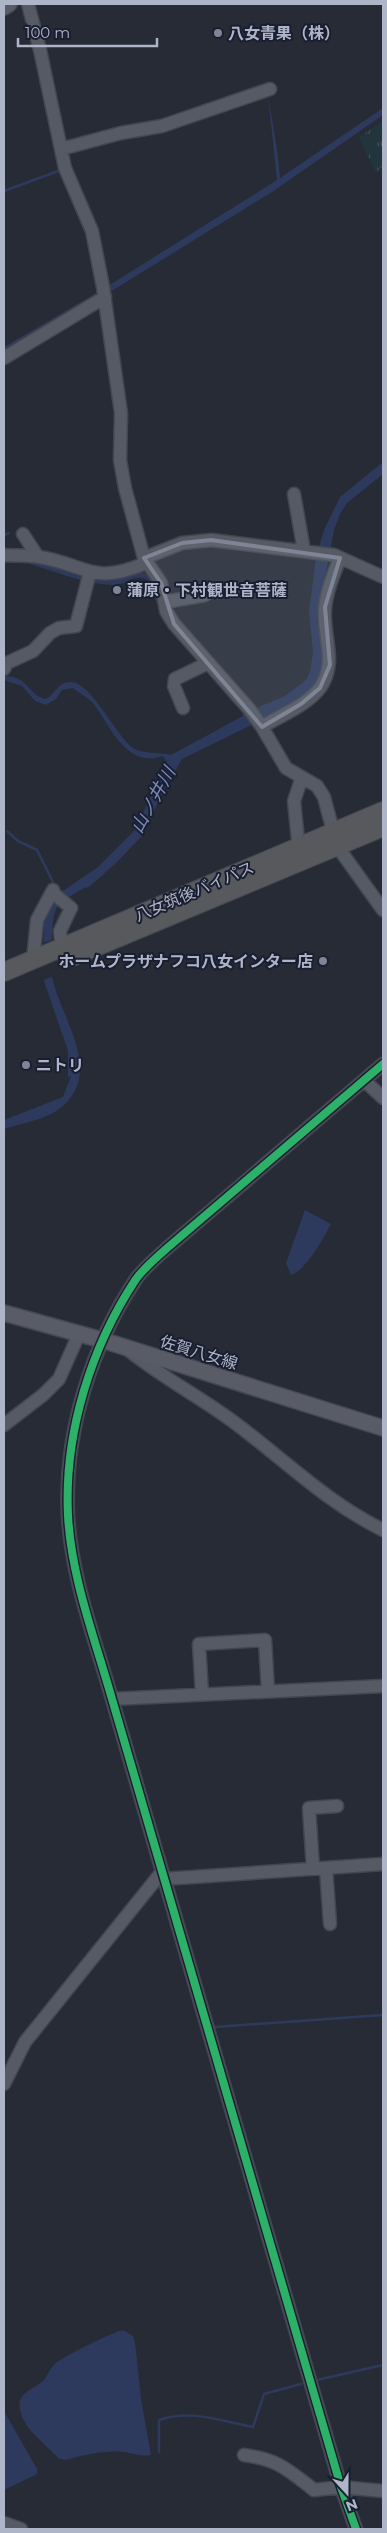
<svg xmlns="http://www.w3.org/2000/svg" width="387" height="2533" font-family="Montserrat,'Noto Sans JP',sans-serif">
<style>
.grass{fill:url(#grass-tufts)}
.water{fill:#2e3a5d}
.pier{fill:#262b36}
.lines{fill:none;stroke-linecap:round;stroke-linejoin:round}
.stream{stroke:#2e3a5d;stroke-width:2.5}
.minor-casing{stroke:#43464f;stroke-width:15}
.major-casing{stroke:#434852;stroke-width:18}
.highway-casing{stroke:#434751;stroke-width:20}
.minor{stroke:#565a64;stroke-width:12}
.major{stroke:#595b66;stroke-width:15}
.highway{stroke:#57595d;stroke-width:18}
.cycleway-casing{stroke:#191f31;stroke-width:11}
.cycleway{stroke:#2db169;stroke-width:8}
.marked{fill:#7f8595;fill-opacity:0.2;stroke:#7f8595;stroke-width:4;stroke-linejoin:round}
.poi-dot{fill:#7f8595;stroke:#191f31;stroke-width:2}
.labels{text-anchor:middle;stroke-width:4;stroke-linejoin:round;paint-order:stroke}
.poi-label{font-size:16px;font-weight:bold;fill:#afb5c8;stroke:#191f31;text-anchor:start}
.street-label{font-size:16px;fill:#afb5c8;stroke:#191f31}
.water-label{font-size:18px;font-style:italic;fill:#7c8bb7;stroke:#191f31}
</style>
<defs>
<pattern id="grass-tufts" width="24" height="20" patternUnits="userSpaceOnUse" patternTransform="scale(1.25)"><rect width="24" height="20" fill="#23353c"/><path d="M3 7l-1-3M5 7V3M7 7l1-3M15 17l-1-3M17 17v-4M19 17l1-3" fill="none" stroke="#405057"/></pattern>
</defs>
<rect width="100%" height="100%" fill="#262b36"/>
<path class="grass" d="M383 121V166L376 173 359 137Z"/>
<path class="water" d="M268 95 277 149 280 178 383 108V115L272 192 58 324 4 354V347L100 291 277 180Z
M383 462V474L347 503 340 514 334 530 317 620 324 665 317 683 290 706 182 759 162 794 142 836 116 863 89 887 84 888C76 893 65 898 59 905 52 913 53 925 52 934 51 949 49 962 52 976 59 1016 103 1068 64 1105 49 1119 23 1123 4 1129V1120L63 1097 71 1076 68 1078V1051L43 978 44 921 60 893 98 867 135 830 167 762 163 756C125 769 110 724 92 702 87 697 79 693 73 688L62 690 56 699 46 705 35 701 22 686 4 680V676C29 676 28 695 45 699 55 696 57 682 70 682 91 681 115 735 133 748 142 754 160 752 171 755L243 716 242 714 285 696 306 680 310 672 313 653 309 612 316 557 324 530 340 497Z
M18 536 46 563 135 570 153 576 161 595 241 704 237 707 163 621 149 581C134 571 127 586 113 585 85 584 57 572 30 564Z
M305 1210 331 1224C323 1239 307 1269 291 1275L286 1263Z
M123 2330 133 2336 135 2342 141 2399 151 2455C140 2457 134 2453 124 2452 104 2450 84 2455 65 2460L58 2458C46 2444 24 2430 20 2410 16 2392 34 2390 44 2380 48 2375 50 2368 55 2364 60 2358 115 2331 123 2330Z
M4 2411 37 2469V2474L4 2490Z"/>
<path class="pier" d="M54 939 52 960 54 976 41 981 40 944Z"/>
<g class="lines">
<path class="stream" d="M4 191 61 170
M4 535 9 533
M7 831 18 841 37 850 53 882
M215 2027 383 2015
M317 2380 383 2365
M159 2452V2420C192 2409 220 2421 253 2427L264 2394 301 2384"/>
<defs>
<path id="minor" d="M28 4 40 50 65 168 92 231 103 287 121 413 120 460 125 488 144 558 161 583 166 611 174 624 249 709 262 727 286 768 317 786 324 797 337 846 383 910
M61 149 121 133 162 126 270 89
M4 358 105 297
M294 494 304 551
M23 534 38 557
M4 555C15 556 27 555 39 557 88 565 92 586 146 563
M144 558 182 543 211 540 334 555 383 577
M165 602 205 595
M4 669 7 663 33 651 50 633 59 628 76 626 90 572
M183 708 174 686 175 679 208 663
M262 727C281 715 306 706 320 688 338 663 323 637 325 610 326 592 334 574 340 558
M298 840 294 801 302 777
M52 892 71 908 60 931 62 948
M33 960 37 920 53 890
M365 1081 383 1098
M127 1349C162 1378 203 1398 239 1426 288 1463 328 1503 383 1530
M4 1425 43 1395 59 1379 79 1334
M202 1694 199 1644 265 1640 268 1691
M112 1699 383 1686
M313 1868 309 1808 337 1806
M326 1868 330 1924
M163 1879 383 1864
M4 2084 25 2042 161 1873
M244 2455C279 2460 287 2469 314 2490L341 2487 383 2491
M4 2523 21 2529
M356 2529 341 2487 112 1699C95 1639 71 1577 68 1515 64 1433 91 1347 136 1279 144 1268 156 1258 166 1249L383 1064"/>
<path id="major" d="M4 7 9 4
M4 1313 102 1340 383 1428"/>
<path id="highway" d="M72 957 383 827
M4 972 383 811"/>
</defs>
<use href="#minor" class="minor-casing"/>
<use href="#major" class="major-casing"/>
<use href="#highway" class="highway-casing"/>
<use href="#minor" class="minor"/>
<use href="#major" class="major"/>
<use href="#highway" class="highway"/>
<defs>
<path id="cycleway" d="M356 2529 341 2487 112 1699C95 1639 71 1577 68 1515 64 1433 91 1347 136 1279 144 1268 156 1258 166 1249L383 1064"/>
</defs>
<use href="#cycleway" class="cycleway-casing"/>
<use href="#cycleway" class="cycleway"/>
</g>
<path class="marked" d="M211 540 340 558 325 607 330 665 320 688 301 704 262 727 174 624 161 583 144 558 182 543Z"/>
<g class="poi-dot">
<circle cx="218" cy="33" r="5"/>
<circle cx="117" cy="590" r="5"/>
<circle cx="323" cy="961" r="5"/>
<circle cx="26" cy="1065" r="5"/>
</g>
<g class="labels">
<g class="poi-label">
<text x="228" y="39">八女青果（株）</text>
<text x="127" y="596">蒲原・下村観世音菩薩</text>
<text x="313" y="967" text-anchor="end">ホームプラザナフコ八女インター店</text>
<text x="36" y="1071">ニトリ</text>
</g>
<g class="street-label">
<text transform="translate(194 891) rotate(-23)" y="6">八女筑後バイパス</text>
<text transform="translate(199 1352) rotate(17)" y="6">佐賀八女線</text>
</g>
<g class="water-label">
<text transform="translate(153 800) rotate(-61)" y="6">山ノ井川</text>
</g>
</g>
<rect width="387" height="2533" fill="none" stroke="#afb5c8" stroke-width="10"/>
<g transform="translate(347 2493) rotate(159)" stroke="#191f31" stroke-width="4" paint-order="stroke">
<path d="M0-4L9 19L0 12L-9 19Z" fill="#afb5c8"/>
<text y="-8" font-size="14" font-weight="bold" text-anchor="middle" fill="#afb5c8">N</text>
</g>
<path d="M18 38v8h139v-8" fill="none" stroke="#afb5c8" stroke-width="2.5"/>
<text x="25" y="38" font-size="15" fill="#afb5c8" stroke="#191f31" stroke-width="4" paint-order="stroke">100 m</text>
</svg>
